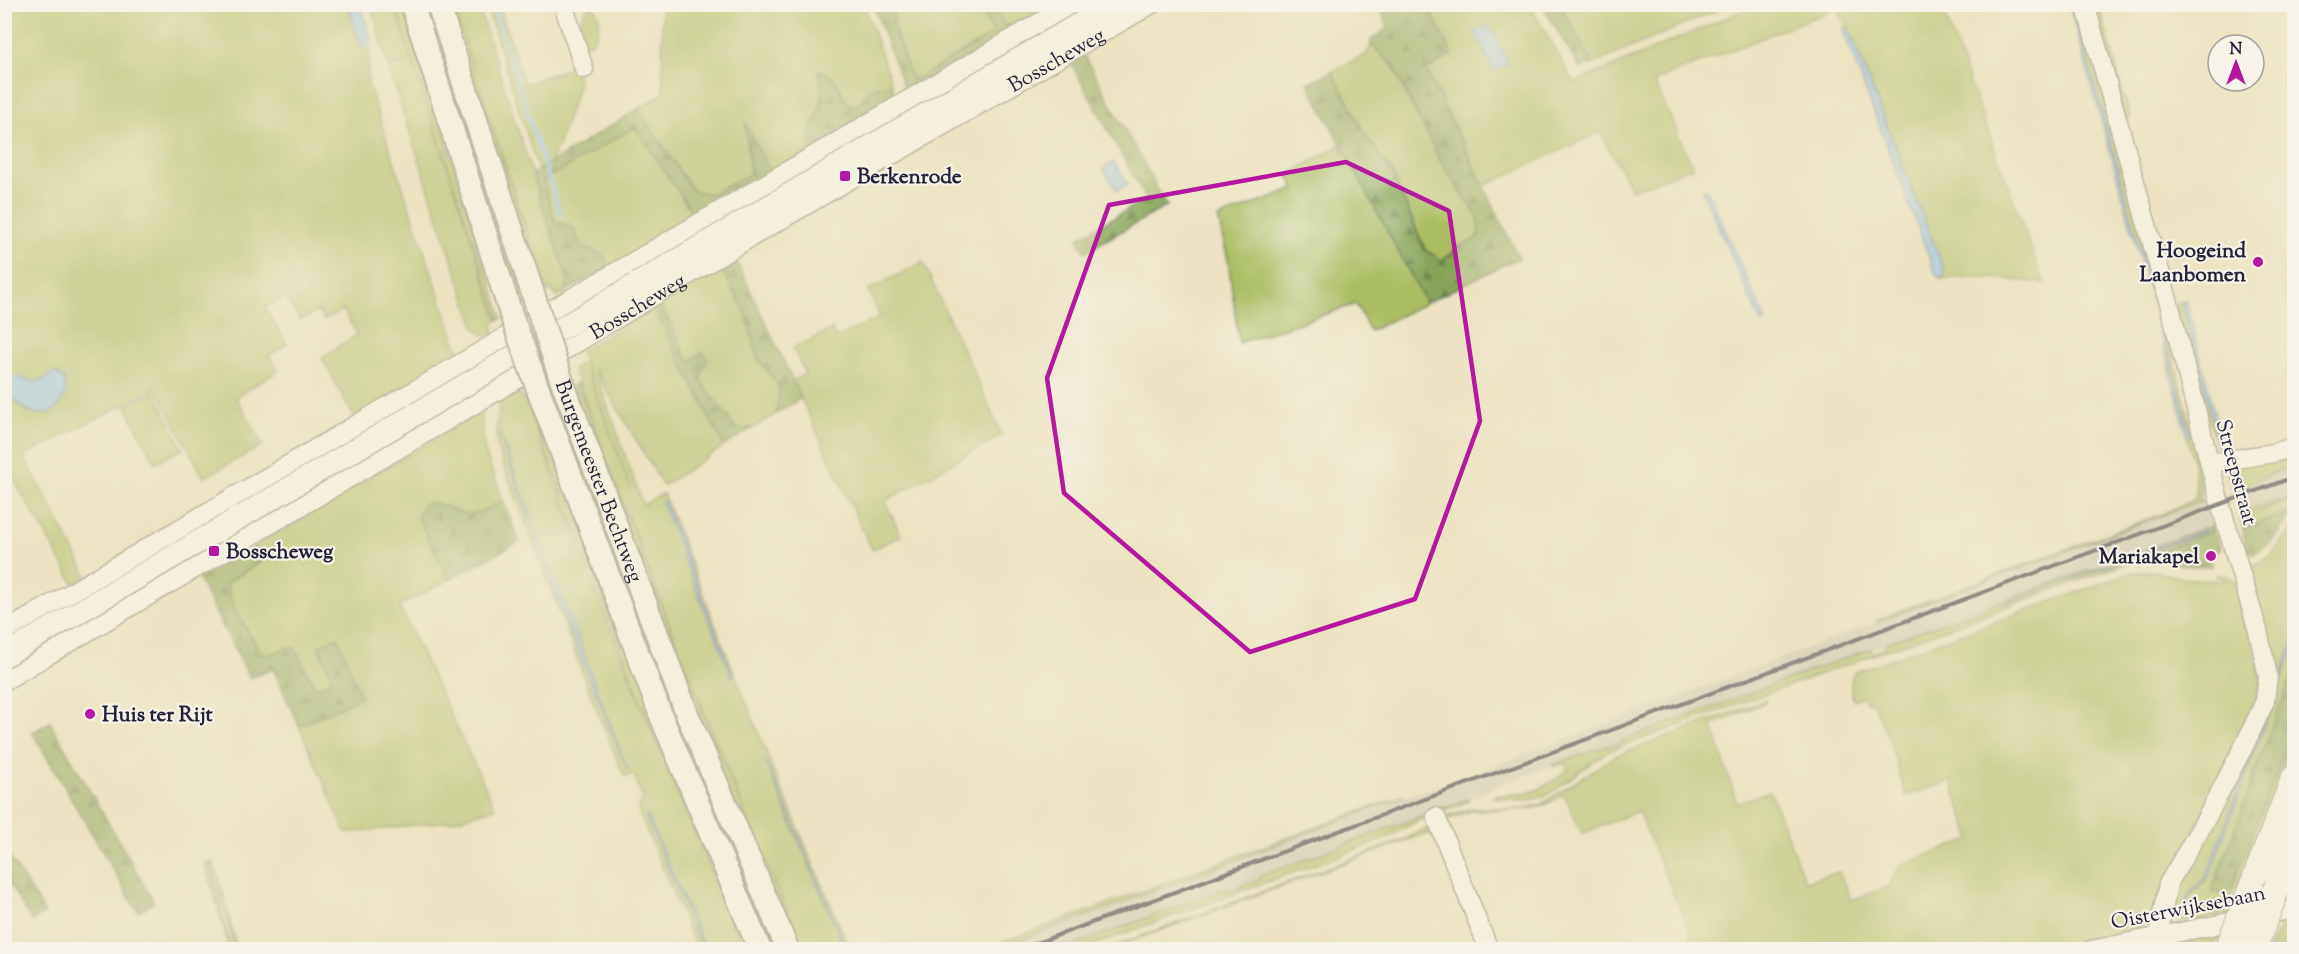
<svg xmlns="http://www.w3.org/2000/svg" width="2299" height="954" font-family="'Sorts Mill Goudy',serif">
<style>
.railway{fill:#cbc3b8}
.green{fill:#aabd61;stroke:#66704e;stroke-width:1.5;fill-rule:evenodd}
.forest{fill:url(#forest-firs);stroke:#546349;stroke-width:1.5}
.water{fill:#83bcf4;stroke:#526f98;stroke-width:1.5}
.lines{fill:none;stroke-linecap:round;stroke-linejoin:round}
.stream{stroke:#83bcf4;stroke-width:4}
.minor-casing{stroke:#88827f;stroke-width:21}
.major-casing{stroke:#88827f;stroke-width:26}
.highway-casing{stroke:#88827f;stroke-width:28}
.minor{stroke:#fff;stroke-width:18}
.major{stroke:#fff;stroke-width:22}
.highway{stroke:#fff;stroke-width:26}
.rail{stroke:#22223b;stroke-width:4}
.major-bridge-casing{stroke:#88827f;stroke-width:26;stroke-linecap:butt}
.highway-bridge-casing{stroke:#88827f;stroke-width:28;stroke-linecap:butt}
.major-bridge{stroke:#fff;stroke-width:22}
.highway-bridge{stroke:#fff;stroke-width:26}
.marked{fill:none;stroke:#b5179e;stroke-width:4.5;stroke-linejoin:round}
.poi-dot{fill:#b5179e;stroke:#f7f3e8;stroke-width:2}
.labels{text-anchor:middle;stroke-width:4.5;stroke-linejoin:round;paint-order:stroke}
.street-label{font-size:21px;fill:#22223b;stroke:#f7f3e8}
.poi-label{font-size:21px;font-weight:bold;fill:#22223b;stroke:#f7f3e8;text-anchor:start}
</style>
<defs>
<pattern id="forest-firs" width="22" height="20" patternUnits="userSpaceOnUse" patternTransform="scale(1.5)"><rect width="22" height="20" fill="#87a457"/><path d="M5 1l3.5 6h-7zM16 11l3.5 6h-7z" fill="#6e8549"/></pattern>
</defs>
<rect width="100%" height="100%" fill="#f7f3e8"/>
<filter id="ink" filterUnits="userSpaceOnUse"><feTurbulence type="fractalNoise" baseFrequency=".0167" numOctaves="2"/><feDisplacementMap in="SourceGraphic" scale="12" xChannelSelector="R" yChannelSelector="G"/><feConvolveMatrix kernelMatrix="1 2 1 2 8 2 1 2 1" color-interpolation-filters="sRGB"/></filter>
<filter id="wash" filterUnits="userSpaceOnUse"><feTurbulence type="fractalNoise" baseFrequency=".008" numOctaves="4" result="noise"/><feDisplacementMap in="SourceGraphic" scale="24" xChannelSelector="R" yChannelSelector="G"/><feGaussianBlur stdDeviation="1.35" result="paint"/><feColorMatrix in="noise" values="0 0 0 0 0 0 0 0 0 0 0 0 0 0 0 0 0 1.4 0 .05"/><feComposite in="paint" operator="in"/></filter>
<g filter="url(#wash)">
<rect width="100%" height="100%" fill="#ede3c3"/>
<path class="railway" d="M2294 467V494L2282 501 2271 502 2239 513 2238 509 2240 508 2233 491 2234 489 2276 472Z
M2203 500 2211 524 2194 532 2097 568 2085 571 1924 628 1877 648 1861 652 1621 741 1619 744 1611 747 1607 746 1488 789 1489 791 1449 806 1247 883 1238 889 1231 891 1229 888 1224 889 1061 949 995 950 1130 900 1134 897 1142 896 1211 870 1356 813 1461 778Z"/>
<path class="green" d="M211 4 218 6 221 4 348 5 361 48 368 46C372 57 367 71 368 84L460 356 355 419 322 358 357 334 343 310 324 320 318 311 300 320 285 296 265 308 287 344 269 355 278 371 236 397 263 445 204 478 156 388 24 456 87 576 74 584 5 464 4 388C17 405 30 421 52 410L64 379 57 373C50 375 45 380 39 381 25 384 18 373 5 385V5Z
M371 5H395L408 48 396 5H404L502 318 499 320 409 50 498 320 494 323 493 334 484 335 475 328 390 73 389 68 405 63 404 61 388 66Z
M419 5H430L527 303 520 308Z
M446 5H451L461 33 453 5H478L532 174 568 280 566 291 557 296 550 290 547 292 462 35 541 280 536 282Z
M486 5H499L524 84 573 67 579 83 558 146 549 164 538 170Z
M662 5H864L892 85C874 84 869 92 857 105 838 105 847 95 838 86 833 80 825 75 818 70 826 92 821 108 811 128L816 147 771 173 745 124 750 174 712 194 693 191 638 109 663 94Z
M890 5H978L994 33 921 77 915 79 910 75 893 25 894 16Z
M991 5H1061L1018 30 1004 25Z
M1428 5H1530L1574 83 1756 5H1941L2044 283 1977 277 1940 279 1939 277H1942L1945 272 1849 29 1846 27 1838 8 1654 81 1693 167 1632 190 1600 132 1484 186 1426 69 1452 55Z
M1560 5H1729L1593 64Z
M2072 5H2078L2159 297 2153 301 2154 304 2138 240Z
M2092 5H2099L2130 118 2124 119Z
M589 7H593C604 18 598 32 592 43L585 44C580 31 577 18 589 7Z
M1371 44 1393 66 1411 105 1463 196 1478 217 1480 228 1477 238 1472 242 1458 246 1448 258 1441 260 1435 258 1425 249 1392 172 1368 139 1332 71 1367 54Z
M636 126 695 217 608 268 599 253C580 248 579 249 575 228L555 222 543 181Z
M1341 144 1426 303 1370 331 1356 304 1239 343 1228 260 1218 218 1295 189 1288 175Z
M923 262 1002 435 885 501 901 536 872 550 793 381 805 374 793 348 832 329 836 338 880 317 868 290Z
M721 269 746 313 758 359 781 389 776 414 753 428 736 429 701 382V376L689 361 660 304Z
M2179 302H2182L2219 444 2222 443 2228 450H2252L2222 453 2217 447 2175 304Z
M654 308 724 446 663 486 594 368 643 505 663 493 770 762 850 949H847L766 764 845 949H803C720 758 644 564 573 368L584 361 631 489 580 351ZM664 501 733 675 701 602 662 502Z
M2154 310 2163 314 2191 427 2201 486 2200 498 2203 500 1875 622 1897 612 2164 513 2194 499 2196 494 2194 466 2187 436 2190 435 2159 318 2158 315H2156Z
M553 379 779 949H768L706 803 546 383Z
M577 383 689 680 802 949H795L699 719 572 385Z
M516 388 523 400 525 399 601 605 660 752 525 395 529 393 752 949H744L662 754 743 949H705L646 814 703 949H697L637 808 640 806V802L643 800 634 775 624 776 593 701 497 448 496 429 498 415 502 414 501 411 498 412 499 399ZM499 434 628 771 570 630Z
M155 392 183 449 155 463 126 406Z
M482 411 483 441 485 452 503 500C493 506 481 514 468 514 453 515 423 485 418 518L449 580 399 606 495 808 452 821 346 833 299 726 360 697 338 637 320 645 319 650 332 677 331 681 318 687 314 685 295 649 288 647 269 655 262 654 237 614 226 583 262 562 255 546Z
M2294 450V467L2276 472 2233 491 2225 466Z
M2294 494V497L2245 516 2294 499V510L2243 529 2239 513 2271 502 2282 501Z
M2294 525V641L2209 870 2205 878 2187 896 2181 915 2189 896 2206 880 2294 646V672L2254 772 2244 807 2213 888V893H2225L2232 887 2294 729V741L2238 887 2234 890 2228 906 2292 895 2294 888V903L2182 923 2171 917 2168 903 2263 702 2251 569 2252 565C2273 559 2282 541 2294 525Z
M2209 527 2212 531 2136 560 1614 749C1588 760 1560 793 1535 799 1522 801 1505 799 1493 797L1495 795C1531 795 1539 792 1568 770L1565 763 1553 767 1552 765 1607 746 1618 744 1621 741 1861 652 1871 649 1873 653 1885 648V643L1894 640 2085 571 2097 568 2203 528ZM2206 530 2204 532 2008 602 2204 530Z
M179 567 182 574 5 675 4 665 148 581Z
M2155 571 2182 578 2226 581 2223 578 2215 576 2224 574 2232 578 2239 589 2261 680 2255 702 2154 914 2148 923 2135 932 2057 949H1697L1638 811 1582 834 1564 794 1549 803 1531 809 1474 810 1443 821 1446 816 1473 808 1519 809 1540 805 1615 756 1765 700 1766 702 1712 725 1737 803 1770 791 1805 881 1839 872 1851 900 1888 887 1901 865 1971 839 1951 781 1906 796 1891 745 1873 702H1866L1863 696 1853 700C1851 690 1848 680 1855 672L2122 576 2135 572Z
M1404 796 1141 896 1134 897 1130 900 995 949H982C1123 899 1263 845 1404 796Z
M1469 798V801L1423 818 1383 840 1082 949 1061 950 1224 889 1229 888 1232 891 1245 884 1259 880 1260 876Z
M1428 828H1433L1438 841 1428 833 1112 948 1103 950 1403 840Z
M213 861 224 896 237 949H233L231 935 211 863H209L231 949H228L226 936 205 864Z
M2294 915V949H2268L2278 931 2280 930 2279 924 2219 935 2220 941 2213 942 2211 949H2179L2192 947 2191 941 2140 949 2113 950Z"/>
<path class="forest" d="M873 5H890L894 16 893 25 910 75 915 79 921 77 994 33 978 5H991L1004 24 1018 30 906 94Z
M1379 5H1428L1452 55 1426 70 1519 258 1426 303 1308 83 1332 71 1368 139 1392 172 1424 249 1441 260 1453 254 1458 246C1477 240 1482 238 1478 217L1439 158 1393 66 1371 44V40L1388 28Z
M1542 5H1560L1593 64 1580 69Z
M1084 55 1167 206 1085 252 1078 238 1146 199 1071 63Z
M818 69C824 72 830 75 835 81 845 91 840 105 857 105 869 92 874 84 892 85L897 99 816 147 810 143C808 129 815 123 820 112 825 98 823 82 818 69Z
M638 109 693 191 712 194 750 174 745 122 771 173 695 217 635 127 543 181 555 222 575 228C579 255 586 244 604 256L608 268 556 297V296L566 291 568 280 532 174Z
M736 260 801 398 776 414 780 388 758 359 746 313 721 269Z
M660 304 688 361 703 352 708 360 701 375V382L736 428H753L724 446 654 308Z
M503 500 519 542 449 580 418 518C423 485 453 515 468 514 481 514 493 506 503 500Z
M2294 510V513L2271 542 2254 554 2246 550 2243 529Z
M2211 524 2221 549 2210 556 2212 566C2186 570 2162 556 2136 560L2211 532Z
M255 546 262 561 226 583 237 614 262 654 269 655 288 647 295 649 314 685 318 687 331 681 332 677 319 650 320 645 338 637 361 697 299 726 273 669 250 678 198 579Z
M2294 672V729L2232 887 2225 893H2213V888C2242 817 2263 743 2294 672Z
M50 722 154 902 138 912 32 732Z
M4 848 45 913 32 921 5 877Z"/>
<path class="water" d="M348 5H361L372 44 361 48Z
M2069 5H2072L2154 299 2151 298Z
M1489 25 1508 64 1494 71 1475 32Z
M1844 27 1848 29 1945 272 1942 277 1936 275 1843 31Z
M1114 162 1128 185 1117 191 1103 168Z
M1704 189 1707 190 1766 321 1765 323H1761L1703 192Z
M2186 301 2222 443 2219 444 2182 302Z
M2156 315H2158L2159 318 2190 435 2187 436Z
M54 372 64 379 66 393C50 430 21 411 5 388L13 376 35 382 43 380Z
M499 434H500L628 771 570 630Z
M664 501 733 675 732 677 665 511 661 502Z
M2204 530 2206 531 2003 604Z
M2294 641V646L2210 874 2189 896 2183 916 2181 915 2187 896 2205 878 2209 870Z
M766 763H767L847 949H845Z
M645 815H647L705 949H703Z"/>
<g class="lines">
<path class="stream" d="M493 6 561 216"/>
</g>
</g>
<g filter="url(#ink)">
<g class="lines">
<defs>
<g id="minor">
<path d="M563 4 584 69"/>
<path d="M2085 4 2170 307 2219 500 2258 631 2268 676 2265 701 2246 742 2207 817 2168 884 2158 936"/>
<path d="M2211 463 2273 453 2294 447"/>
<path d="M4 632 1071 4"/>
<path id="s1" d="M4 681 514 381 748 239 1152 4"/>
<path d="M1436 817 1489 950"/>
<path d="M2091 950 2294 909"/>
</g>
<g id="major">
<path d="M412 4 511 314"/>
<path d="M438 4 535 300"/>
<path id="s2" d="M560 376 687 714 788 950"/>
<path d="M538 389 663 721 760 950"/>
<path d="M4 656 1113 4"/>
</g>
<path id="highway" d="M2278 885 2294 844
M2251 890 2294 779"/>
</defs>
<use href="#minor" class="minor-casing"/>
<use href="#major" class="major-casing"/>
<use href="#highway" class="highway-casing"/>
<use href="#minor" class="minor"/>
<use href="#major" class="major"/>
<use href="#highway" class="highway"/>
<path class="rail" d="M1018 950 2294 477"/>
<defs>
<path id="major-bridge" d="M535 300 560 376
M511 314 538 389"/>
<path id="highway-bridge" d="M2255 944 2278 885
M2228 949 2251 890"/>
</defs>
<use href="#major-bridge" class="major-bridge-casing"/>
<use href="#highway-bridge" class="highway-bridge-casing"/>
<use href="#major-bridge" class="major-bridge"/>
<use href="#highway-bridge" class="highway-bridge"/>
</g>
</g>
<path d="M0 0H2299V954H0ZM1346 162 1449 211 1480 421 1415 599 1250 652 1064 493 1047 378 1109 205Z" fill="#ede3c3" fill-opacity=".55" fill-rule="evenodd"/>
<path class="marked" d="M1346 162 1449 211 1480 421 1415 599 1250 652 1064 493 1047 378 1109 205Z"/>
<g class="poi-dot">
<rect x="839" y="170" width="12" height="12" rx="3"/>
<circle cx="2258" cy="262" r="6"/>
<rect x="208" y="545" width="12" height="12" rx="3"/>
<circle cx="2211" cy="556" r="6"/>
<circle cx="90" cy="714" r="6"/>
</g>
<g class="labels">
<g class="street-label">
<text dy="7" stroke="none"><textPath href="#s1" startOffset="1222">Bosscheweg</textPath></text>
<text dy="7" stroke="none"><textPath href="#s1" startOffset="736">Bosscheweg</textPath></text>
<text transform="translate(2237 472) rotate(75)" y="7">Streepstraat</text>
<text dy="7" stroke="none"><textPath href="#s2" startOffset="112">Burgemeester Bechtweg</textPath></text>
<text transform="translate(2188 907) rotate(-11)" y="7">Oisterwijksebaan</text>
</g>
<g class="poi-label">
<text x="857" y="183">Berkenrode</text>
<text x="2246" y="257" text-anchor="end">Hoogeind<tspan x="2246" dy="24">Laanbomen</tspan></text>
<text x="226" y="558">Bosscheweg</text>
<text x="2199" y="563" text-anchor="end">Mariakapel</text>
<text x="102" y="721">Huis ter Rijt</text>
</g>
</g>
<rect width="2299" height="954" fill="none" stroke="#f7f3e8" stroke-width="24"/>
<g transform="translate(2236 63)"><circle r="28" fill="#f7f3e8" stroke="#a29fa3" stroke-width="1.5"/>
<path d="M0-4.5L10 22L0 15L-10 22Z" fill="#b5179e"/>
<text y="-9" font-size="16" font-weight="bold" text-anchor="middle" fill="#22223b">N</text>
</g>
</svg>
